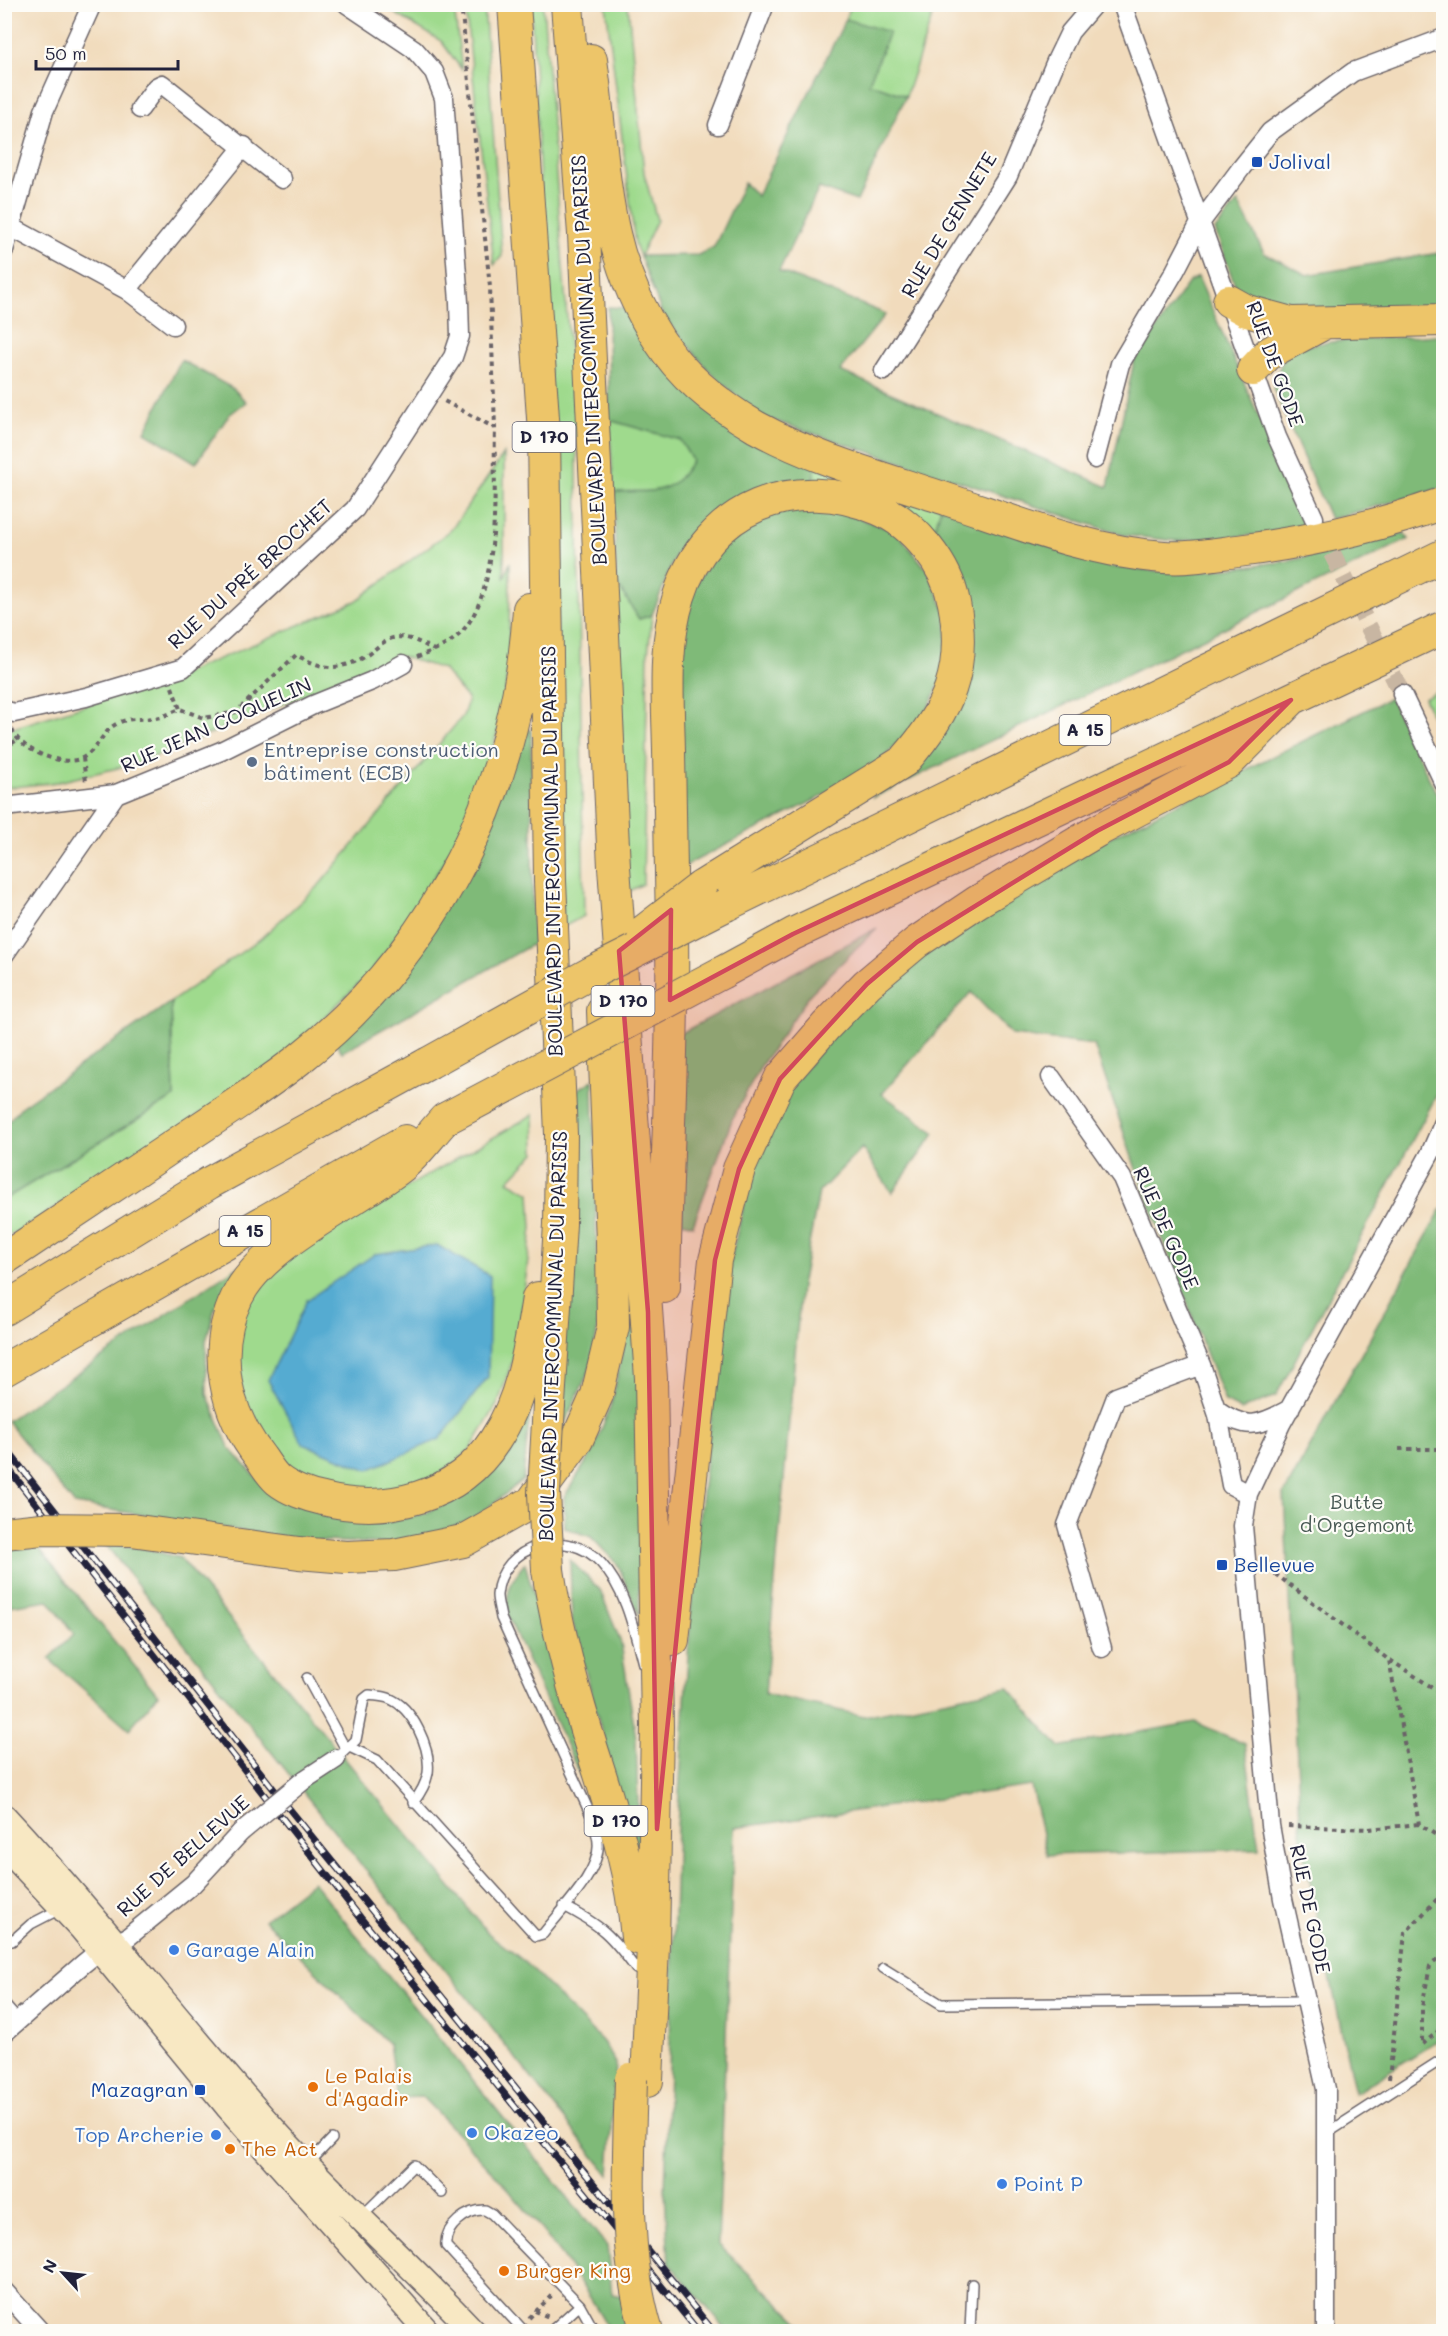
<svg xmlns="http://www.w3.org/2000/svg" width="1448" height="2336" font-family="Mali,sans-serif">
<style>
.green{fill:#9fda8d;stroke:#607e64;stroke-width:1.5}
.forest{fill:#7fba78;stroke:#506e5a;stroke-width:1.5}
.water{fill:#54abd1;stroke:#3b6686;stroke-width:1.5}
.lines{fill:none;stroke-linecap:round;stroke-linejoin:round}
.street-tunnel{stroke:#c8b6a2;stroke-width:18;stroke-dasharray:18 9;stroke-linecap:butt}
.lane-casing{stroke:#6a6368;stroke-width:12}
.street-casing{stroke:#6a6368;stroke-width:21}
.secondary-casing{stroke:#6a6368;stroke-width:27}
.highway-casing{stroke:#6a6368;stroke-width:34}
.path{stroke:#6a6368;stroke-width:4;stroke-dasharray:4.5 4.5;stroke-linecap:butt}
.lane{stroke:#fff;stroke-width:9}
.street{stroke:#fff;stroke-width:18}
.secondary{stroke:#f8e8c3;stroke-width:24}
.highway{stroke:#edc569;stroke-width:32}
.rail-casing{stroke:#22223b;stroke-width:7}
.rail{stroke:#fdfcf7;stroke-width:4.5;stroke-dasharray:14;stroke-linecap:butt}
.street-bridge-casing{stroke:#6a6368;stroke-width:21;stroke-linecap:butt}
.highway-bridge-casing{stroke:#6a6368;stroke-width:34;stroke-linecap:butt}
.street-bridge{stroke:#fff;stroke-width:18}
.highway-bridge{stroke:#edc569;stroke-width:32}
.marked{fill:#d1495b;fill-opacity:0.2;stroke:#d1495b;stroke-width:4.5;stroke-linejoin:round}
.transit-dot{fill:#1a4fb4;stroke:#fdfcf7;stroke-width:2}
.service-dot{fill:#5c6f8a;stroke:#fdfcf7;stroke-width:2}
.shop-dot{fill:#3f7fe0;stroke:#fdfcf7;stroke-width:2}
.food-dot{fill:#e8710a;stroke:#fdfcf7;stroke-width:2}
.labels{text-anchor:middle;stroke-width:4.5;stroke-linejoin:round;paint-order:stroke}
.shield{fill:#fdfcf7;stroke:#646373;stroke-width:1.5}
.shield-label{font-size:18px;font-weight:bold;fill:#22223b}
.transit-label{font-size:20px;fill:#164399;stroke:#fdfcf7;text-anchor:start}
.street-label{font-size:20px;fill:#22223b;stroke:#fdfcf7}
.service-label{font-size:20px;fill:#4e5e75;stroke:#fdfcf7;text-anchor:start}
.park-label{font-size:20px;fill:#485954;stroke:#fdfcf7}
.shop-label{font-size:20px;fill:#366cbe;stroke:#fdfcf7;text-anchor:start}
.food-label{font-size:20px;fill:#c56008;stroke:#fdfcf7;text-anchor:start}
</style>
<rect width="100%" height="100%" fill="#fdfcf7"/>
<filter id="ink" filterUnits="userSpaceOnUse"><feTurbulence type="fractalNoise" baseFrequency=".0167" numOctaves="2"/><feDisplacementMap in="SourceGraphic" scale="12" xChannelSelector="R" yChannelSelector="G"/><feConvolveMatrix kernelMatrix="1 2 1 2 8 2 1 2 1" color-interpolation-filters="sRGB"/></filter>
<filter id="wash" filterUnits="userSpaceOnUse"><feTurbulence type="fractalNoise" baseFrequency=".008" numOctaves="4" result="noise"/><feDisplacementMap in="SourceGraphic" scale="24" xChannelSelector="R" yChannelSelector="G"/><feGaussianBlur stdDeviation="1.35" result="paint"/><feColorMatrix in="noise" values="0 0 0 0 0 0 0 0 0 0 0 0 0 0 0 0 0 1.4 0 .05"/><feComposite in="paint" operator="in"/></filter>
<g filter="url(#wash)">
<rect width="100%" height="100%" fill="#f1dbbc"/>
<path class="green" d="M449 5 454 8 462 70 441 41 381 5Z
M465 5H484L502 256 494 265Z
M531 5H543L574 410 576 408 584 916 563 927 554 459Z
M606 5H628L644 173 657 220 640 256 635 244Z
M851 5H936L906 96 868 83 846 19Z
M609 420 680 440 692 460C671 498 653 490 614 492Z
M504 454V579L510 562 509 653 503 713 480 789 441 875 370 973 271 1068 22 1229 5 1237V1199L174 1097 171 1002 260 939 320 884 463 716 468 700 443 669 400 656 139 763 58 782 5 788 4 729 13 728 183 674 356 601 451 530Z
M815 467 941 507 933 535 813 481Z
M616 578 639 619 652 615 648 654 643 884 626 893Z
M1443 688V740L1424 698Z
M534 1114 535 1153 508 1181 530 1193 532 1228 517 1347 498 1403 470 1450 435 1478 390 1492 341 1497 298 1476 265 1447 239 1399 234 1359 241 1316 256 1290 290 1254Z"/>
<path class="forest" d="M846 19 889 32 869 83 906 96 857 201 819 188 779 271 886 314 840 371 1108 487 1134 361 1189 282 1198 277 1307 527 1256 535 1177 541 1123 535 760 416 711 373 663 316 640 256 698 255 714 247 744 183 757 196Z
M1238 202 1264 253 1307 275 1439 253 1443 242V308L1285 314 1239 296 1215 230Z
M608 307 628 308 815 467 813 481 769 484 730 500 706 520 676 554 652 615 639 619 616 582 614 492C653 490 671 498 692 460L680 440 609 420Z
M1443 335V488L1330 519 1273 388C1277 374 1280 361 1291 351 1304 339 1419 337 1443 335Z
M181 360 234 389 246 402 229 415 196 463 145 432Z
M812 503 896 531 928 571 947 614 946 670 925 715 870 772 677 870 683 631 694 587 718 550 767 514Z
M941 507 1111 567 1185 573 1290 561 1403 533 1409 539 872 798 970 674 972 616 958 572 933 535Z
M1390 698 1443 807V1083L1276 1396 1241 1410 1225 1402 1135 1166 1094 1045 1012 1035 971 992 882 1094 935 1133 892 1193 862 1148 819 1192 801 1286 765 1694 864 1716 1008 1687 1059 1747 1195 1722 1245 1744 1259 1849 1047 1855 1031 1786 734 1828 718 2244 808 2331H727L669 2263 665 2192 677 1827 694 1561 729 1266 752 1172 792 1085 834 1033 925 950 1104 840Z
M523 730H531L533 944 342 1052 335 1042Z
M877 928 810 994 763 1063 733 1117 693 1225 682 1222 674 1037Z
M171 1002 174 1097 5 1199V1125L22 1106Z
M593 1080 598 1327 590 1369 559 1435 569 1095Z
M1443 1206V2037L1355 2093 1301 1841 1284 1494Z
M238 1266 215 1307 206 1341 207 1394 229 1447 267 1489 339 1518 383 1523 426 1513 462 1494 532 1390 523 1480 476 1517 435 1535 393 1544 300 1540 74 1504 7 1421Z
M637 1311 643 1395 639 1615 618 1565 591 1537 565 1528 564 1497 593 1451 612 1402 629 1317Z
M106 1545 139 1547 180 1558 489 1934 525 1962 603 2042 616 2063 609 2175Z
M38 1547 158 1695 129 1729 49 1659 74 1634 48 1600 10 1606 5 1602V1550Z
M570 1560 600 1590 621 1643 636 1738 640 1876 572 1620Z
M525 1563 588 1793 508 1617C505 1594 510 1581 525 1563Z
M313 1882 607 2246 612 2294 630 2297 641 2331H610C563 2246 490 2166 422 2097L397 2098 389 2044 264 1920Z"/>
<path class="water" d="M437 1245 490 1276 488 1377 440 1439 368 1470 303 1444 268 1380 307 1300 375 1254Z"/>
</g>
<g filter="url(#ink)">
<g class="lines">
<path class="street-tunnel" d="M1320 529 1402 694"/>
<defs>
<path id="lane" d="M307 1678 343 1744 377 1760 536 1936 543 1934C560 1911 601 1872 598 1843 598 1835 594 1827 593 1820L501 1618C500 1611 497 1602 497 1595 501 1544 568 1526 601 1563 626 1590 634 1630 643 1664
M336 1759 356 1740 364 1699 369 1695C375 1696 382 1696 388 1698 413 1707 431 1748 428 1773 426 1784 420 1794 413 1803
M564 1906C602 1926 611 1935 636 1969
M4 1933 12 1941 31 1924 60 1909
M883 1968 941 2004 1306 2001
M4 2004 18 2020
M1326 2134 1444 2058
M308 2164 332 2139
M361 2217 414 2165 442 2193
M525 2332 446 2246C444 2227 467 2209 485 2210L492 2214 580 2305 595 2332
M550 2332 580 2305
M970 2332 972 2284"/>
<path id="street" d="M1122 4 1277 437 1314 518
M140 109 156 87 162 84 282 179
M718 125 765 4
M11 227 127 290 173 325
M4 250 44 111 92 4
M127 290 244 146
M884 371 1008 176 1056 61 1070 32 1094 4
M1095 459 1120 364 1175 271 1200 223 1242 167 1270 132 1353 72 1444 38
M1402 694 1444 783
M4 710 14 713 86 697 183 668 355 509 453 357 460 336 459 302 444 98 434 72 414 49 347 4
M4 807 116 794 221 751 313 705 372 681 403 664
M4 955 116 794
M1051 1077 1122 1178 1201 1365 1218 1415 1231 1485 1248 1494
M1216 1409C1246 1431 1259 1426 1290 1409
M1102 1648 1067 1525 1116 1397 1201 1365
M304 1780 336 1759
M4 2033 83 1964 99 1951 128 1937 193 1884 241 1832
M4 2291 41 2332
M1326 2332V2089L1283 1899 1270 1825 1243 1526 1248 1494 1281 1424 1430 1154 1444 1122"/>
<path id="secondary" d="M4 1816C100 1919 185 2031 279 2135 341 2203 411 2264 474 2332
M4 1846 81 1928 227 2106 428 2332"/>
<path id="highway" d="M514 4 544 432 550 881 561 1134 560 1224 549 1404
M567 4 584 234 614 867 651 1378 657 1726 653 1945 647 2081
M591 60C606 163 599 248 659 340 682 376 720 406 756 427 816 460 884 478 949 500 1018 523 1090 552 1164 557 1188 559 1214 554 1238 551 1308 542 1377 527 1444 503
M1229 301 1247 311 1291 323 1444 320
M1253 370 1269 353 1321 325
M726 905 1444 555
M723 972 793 934 1444 627
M445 1119C431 1134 418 1153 402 1166 355 1203 263 1243 237 1297 211 1351 225 1413 261 1458 266 1465 271 1474 278 1480 289 1489 308 1496 323 1499 386 1515 458 1498 495 1440 523 1398 530 1347 538 1298
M4 1259C64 1219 123 1180 182 1140 221 1114 261 1089 298 1060 438 950 518 786 529 609
M664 1287C666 1169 674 1050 672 932 671 871 670 811 669 751 668 699 663 646 679 596 707 506 795 473 879 509 914 524 947 565 954 603 967 670 948 711 904 761L701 887
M4 1309 209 1183 427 1064
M4 1370 405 1141
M131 1530 299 1553 346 1557 394 1555 463 1541 532 1502 577 1440 597 1395 613 1327 612 1242 603 1011
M548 1570C556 1624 570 1677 586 1730 608 1801 631 1863 637 1938
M673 1640 715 1260 739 1169 780 1079 826 1026 867 984 917 942 977 902 1097 831 1229 762 1291 700"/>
</defs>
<use href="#lane" class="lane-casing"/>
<use href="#street" class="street-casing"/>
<use href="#secondary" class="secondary-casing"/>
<use href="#highway" class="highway-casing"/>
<path class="path" d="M461 4 490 287 495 428
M417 657C429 652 444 647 454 639 504 599 493 486 495 428L444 401
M172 687 180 709
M12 729C18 749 62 768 82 758 97 751 103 730 118 723 131 717 140 720 154 718 162 718 172 712 180 709L204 718 236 712 296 655C310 662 325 670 341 666 387 657 378 617 434 650
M4 748 17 740
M83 758 86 782
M1399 1449H1444
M1265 1559 1274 1573 1389 1660 1419 1824 1444 1840
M1390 1660 1444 1695
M1288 1826 1369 1829 1419 1824
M1444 1954 1430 1966 1422 2007V2045L1444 2026
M1389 2079 1405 1933 1444 1892
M535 2311 549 2317
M529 2318 553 2294"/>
<use href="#lane" class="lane"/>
<use href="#street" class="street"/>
<use href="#secondary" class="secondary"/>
<use href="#highway" class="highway"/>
<defs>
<path id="rail" d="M4 1446 287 1806 714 2332
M4 1463 363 1921 699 2332"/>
</defs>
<use href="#rail" class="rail-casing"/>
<use href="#rail" class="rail"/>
<defs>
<path id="street-bridge" d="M241 1832 304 1780"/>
<path id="highway-bridge" d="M644 931 701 887
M427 1064 591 973 726 905
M445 1119 723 972
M4 1533 42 1529 131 1530
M548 1570 544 1493 549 1404
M631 2079C629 2163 622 2250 647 2332"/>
</defs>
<use href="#street-bridge" class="street-bridge-casing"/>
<use href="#highway-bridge" class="highway-bridge-casing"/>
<use href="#street-bridge" class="street-bridge"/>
<use href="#highway-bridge" class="highway-bridge"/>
</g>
</g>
<path class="marked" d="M1291 700 1229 762 1097 831 917 942 867 984 780 1079 739 1169 715 1260 657 1829 648 1312 619 951 671 910 670 1000 793 934Z"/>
<g class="transit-dot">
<rect x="1251" y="156" width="12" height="12" rx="3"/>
<rect x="1216" y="1559" width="12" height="12" rx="3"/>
<rect x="194" y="2084" width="12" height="12" rx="3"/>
</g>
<circle class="service-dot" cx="252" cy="762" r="6"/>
<g class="shop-dot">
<circle cx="174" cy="1950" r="6"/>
<circle cx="472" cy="2133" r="6"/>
<circle cx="216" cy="2135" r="6"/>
<circle cx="1002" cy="2184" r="6"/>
</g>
<g class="food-dot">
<circle cx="313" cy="2087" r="6"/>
<circle cx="230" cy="2149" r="6"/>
<circle cx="504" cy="2271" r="6"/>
</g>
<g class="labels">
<g class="shield">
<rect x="512.5" y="422" width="63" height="30" rx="4.5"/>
<rect x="1059.5" y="715" width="51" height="30" rx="4.5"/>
<rect x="591.5" y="986" width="63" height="30" rx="4.5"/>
<rect x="219.5" y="1216" width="51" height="30" rx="4.5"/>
<rect x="584.5" y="1806" width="63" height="30" rx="4.5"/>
</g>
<g class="shield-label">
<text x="544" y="443">D 170</text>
<text x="1085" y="736">A 15</text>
<text x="623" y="1007">D 170</text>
<text x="245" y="1237">A 15</text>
<text x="616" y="1827">D 170</text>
</g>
<g class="transit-label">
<text x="1269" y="169">Jolival</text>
<text x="1234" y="1572">Bellevue</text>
<text x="188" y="2097" text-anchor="end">Mazagran</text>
</g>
<g class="street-label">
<text transform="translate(949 225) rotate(-59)" y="7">RUE DE GENNETE</text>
<text transform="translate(589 360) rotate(-93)" y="7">BOULEVARD INTERCOMMUNAL DU PARISIS</text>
<text transform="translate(1275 364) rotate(70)" y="7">RUE DE GODE</text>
<text transform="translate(250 574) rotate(-42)" y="7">RUE DU PRÉ BROCHET</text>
<text transform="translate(216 725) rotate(-24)" y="7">RUE JEAN COQUELIN</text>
<text transform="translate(552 851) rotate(-91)" y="7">BOULEVARD INTERCOMMUNAL DU PARISIS</text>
<text transform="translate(1166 1228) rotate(66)" y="7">RUE DE GODE</text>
<text transform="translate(553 1336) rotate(-88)" y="7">BOULEVARD INTERCOMMUNAL DU PARISIS</text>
<text transform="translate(183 1856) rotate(-42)" y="7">RUE DE BELLEVUE</text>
<text transform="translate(1310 1909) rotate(78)" y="7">RUE DE GODE</text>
</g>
<g class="service-label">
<text x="264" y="757">Entreprise construction<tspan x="264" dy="23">bâtiment (ECB)</tspan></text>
</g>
<g class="park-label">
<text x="1357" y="1509">Butte<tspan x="1357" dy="23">d'Orgemont</tspan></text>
</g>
<g class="shop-label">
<text x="186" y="1957">Garage Alain</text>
<text x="484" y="2140">Okazeo</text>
<text x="204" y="2142" text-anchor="end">Top Archerie</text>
<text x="1014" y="2191">Point P</text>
</g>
<g class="food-label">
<text x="325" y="2083">Le Palais<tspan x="325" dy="23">d'Agadir</tspan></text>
<text x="242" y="2156">The Act</text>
<text x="516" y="2278">Burger King</text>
</g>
</g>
<rect width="1448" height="2336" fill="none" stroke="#fdfcf7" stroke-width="24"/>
<g transform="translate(63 2273) rotate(297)" stroke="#fdfcf7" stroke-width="4.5" paint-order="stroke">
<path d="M0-4.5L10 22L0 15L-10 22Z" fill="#22223b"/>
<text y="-9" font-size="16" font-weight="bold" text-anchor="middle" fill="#22223b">N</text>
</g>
<path d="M36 60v9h142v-9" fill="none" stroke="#22223b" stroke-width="3"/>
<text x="45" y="60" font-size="18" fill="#22223b" stroke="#fdfcf7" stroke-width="4.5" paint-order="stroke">50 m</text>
</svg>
